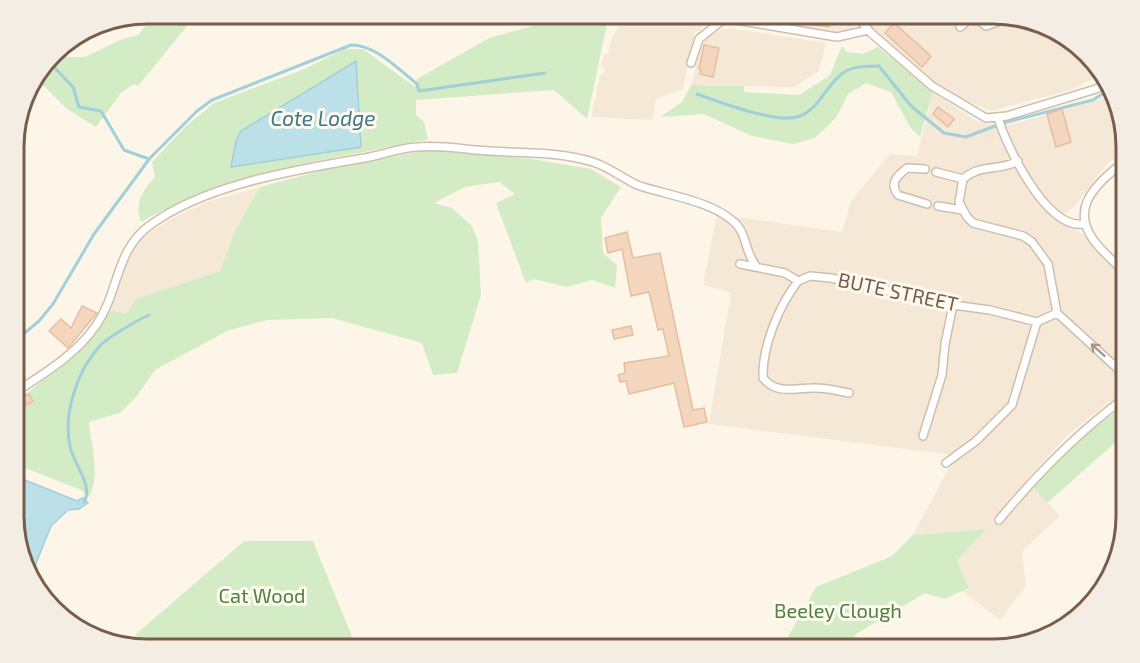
<svg xmlns="http://www.w3.org/2000/svg" width="1140" height="663" font-family="'Exo 2',sans-serif">
<style>
.residential{fill:#f5e8d6}
.commercial{fill:#fee7dc}
.green{fill:#d4ecc5;fill-rule:evenodd}
.water{fill:#bbe0e8;stroke:#a1cfda;stroke-width:1.5}
.lines{fill:none;stroke-linecap:round;stroke-linejoin:round}
.stream{stroke:#a1cfda;stroke-width:3}
.building{fill:#f4d6bf;stroke:#e7bd9f;stroke-width:1.5}
.minor-casing{stroke:#d0bead;stroke-width:10}
.minor{stroke:#fff;stroke-width:7}
.oneway{stroke:#a8968a}
.labels{text-anchor:middle;stroke-width:6;stroke-linejoin:round;paint-order:stroke}
.street-label{font-size:20px;fill:#795d4b;stroke:#fffaf0}
.park-label{font-size:20px;fill:#527f42;stroke:#fffaf0}
.water-label{font-size:21px;font-style:italic;fill:#407786;stroke:#fffaf0}
.rim{fill:none;stroke:#795d4b;stroke-width:3}
</style>
<rect width="100%" height="100%" fill="#fdf6e8"/>
<path class="residential" d="M627 14H719L711 27 702 25 700 31H695L683 89 656 99 652 120 591 117 600 75H603L605 68 601 67 604 54H608L612 37Z
M860 14H993L1060 32 1104 73 1071 90 990 111 944 90 881 36Z
M731 28 826 43 819 71 794 87 691 85 700 50 705 40 720 30Z
M933 92 979 123 1010 125 1095 101 1111 92 1120 119 1115 122 1125 151 1106 165 1075 206 1060 217 1092 242 1126 276V421L1123 422 1112 400 1070 433 1026 480 1060 516 1022 551 1026 586 1000 620 962 591 969 587 957 561 985 529 913 535 949 468 962 456 709 424 731 293 703 285 717 214 842 232 851 201 890 154 917 156Z
M260 187 235 231 220 271 137 299 126 314 111 310 125 265 142 238 167 221 207 202Z"/>
<path class="commercial" d="M737 14H848L855 24 850 30 830 33 735 18Z"/>
<path class="green" d="M155 14H197L138 86 134 84 121 93 96 127 67 109 35 77 55 52 60 57H85L120 40 138 35Z
M576 14H609L587 119 554 90 416 100V115L424 122 428 140C406 142 386 148 364 152 287 166 210 183 141 222 134 203 143 190 155 177L152 162 186 126 214 103 302 70 345 49H363L415 87 417 79 489 38ZM356 61 361 147 231 167 241 131Z
M842 46 847 52 863 54 878 47 933 92 920 136 911 129 891 92 866 83 848 94 836 118 815 138 793 144 752 136 704 114 660 117 682 102 691 85 744 86V92L799 95 830 75Z
M428 150 532 159 591 169 621 187 601 218 603 253 617 265 615 288 592 280 567 287 534 279 526 283 496 203 515 194 499 182 465 187 434 203 452 208 472 226 478 241 481 295 457 373 433 375 422 343 332 318 267 320 227 331 155 370 137 396 120 413 89 422C91 444 101 476 89 497L81 490 15 464V399L22 397 86 345 111 310 126 314 136 299 220 271 235 231 260 187 331 168Z
M1118 410 1123 421H1126V433L1047 503 1033 487 1076 442Z
M986 529 957 561 969 588 944 599 925 593 856 634 847 649H781L816 587 892 556 913 535Z
M244 541H313L357 649H147L130 645 136 634Z"/>
<path class="water" d="M356 61 361 147 231 167 236 141 241 131Z
M15 476 77 501 83 498 88 503 79 509 68 510 51 526 31 576 15 533Z"/>
<g class="lines">
<path class="stream" d="M48 61 73 87 79 107 101 111 124 150 149 159
M697 94C719 102 779 125 800 116 821 107 826 85 843 73 852 66 868 66 879 66L911 106 944 133 966 137 1003 123 1093 100 1110 89
M15 341 39 321 53 304 94 234 150 158 197 111 212 100 351 45C376 45 398 69 417 84L419 91 545 73
M84 502C94 485 73 464 70 446 63 414 77 371 99 347 106 338 138 320 149 315"/>
</g>
<path class="building" d="M764 14H831L829 27 763 18Z
M864 14H885L875 24Z
M894 23 931 56 922 67 885 33Z
M704 45 719 48 713 77 700 74 701 70 699 69Z
M938 107 954 119 948 127 933 114Z
M1062 109 1071 142 1056 147 1047 114Z
M627 232 633 258 660 253 693 410 704 408 707 422 684 427 674 383 629 394 626 381 620 382 618 375 625 373 624 363 669 356 663 329 658 330 649 292 631 296 622 249 608 253 605 238Z
M82 306 97 313 68 348 49 331 61 319 71 328Z
M631 326 633 335 614 339 612 330Z
M29 394 33 401 27 405 22 397Z"/>
<g class="lines">
<defs>
<path id="minor" d="M700 14 837 37 868 30
M855 14 871 33 932 86 986 118 1007 116 1096 89 1107 82
M970 14 986 26 1009 18
M960 27 973 16
M691 63 699 39 725 18
M998 118C1007 147 1046 229 1083 224
M1126 160C1092 187 1065 212 1102 250 1110 258 1117 266 1126 272
M1018 161C997 172 982 163 963 179L959 202 967 217 973 223 1023 236 1032 242 1048 264 1057 313 1118 369 1126 394
M925 169 907 168C897 176 889 183 898 195L927 204
M936 172 963 179
M938 206 962 210
M740 264 785 273 798 281 810 276 831 278 953 305 990 310 1037 322 1057 313
M798 281C779 306 762 346 763 378 778 396 796 387 816 388 827 388 838 391 849 393
M25 386C51 369 79 351 97 324 119 292 115 251 149 226 205 184 296 170 364 158 382 155 399 148 417 147 437 145 456 148 476 150 515 154 554 150 593 162 609 167 622 178 637 185 666 195 712 201 734 222 747 233 745 253 756 266
M923 436 942 375 945 344 953 305
M946 463 976 441 1012 405 1037 322
M999 520C1037 474 1078 432 1126 397"/>
</defs>
<use href="#minor" class="minor-casing"/>
<use href="#minor" class="minor"/>
</g>
<defs><path id="oneway-shaft" d="M-6 0H5M1.5-3L5.5 0L1.5 3" fill="none" stroke-width="1.6" stroke-linecap="round" stroke-linejoin="round" transform="scale(1.5)"/></defs>
<use class="oneway" href="#oneway-shaft" transform="translate(1098 350) rotate(-138)"/>
<g class="labels">
<g class="street-label">
<text transform="translate(898 292) rotate(12)" y="7">BUTE STREET</text>
</g>
<g class="park-label">
<text x="262" y="603">Cat Wood</text>
<text x="838" y="618">Beeley Clough</text>
</g>
<g class="water-label">
<text x="323" y="126">Cote Lodge</text>
</g>
</g>
<path d="M0 0H1140V663H0ZM147 24H993A123 123 0 0 1 1116 147V516A123 123 0 0 1 993 639H147A123 123 0 0 1 24 516V147A123 123 0 0 1 147 24Z" fill="#f4ede3" fill-rule="evenodd"/>
<path class="rim" d="M147 24H993A123 123 0 0 1 1116 147V516A123 123 0 0 1 993 639H147A123 123 0 0 1 24 516V147A123 123 0 0 1 147 24Z"/>
</svg>
